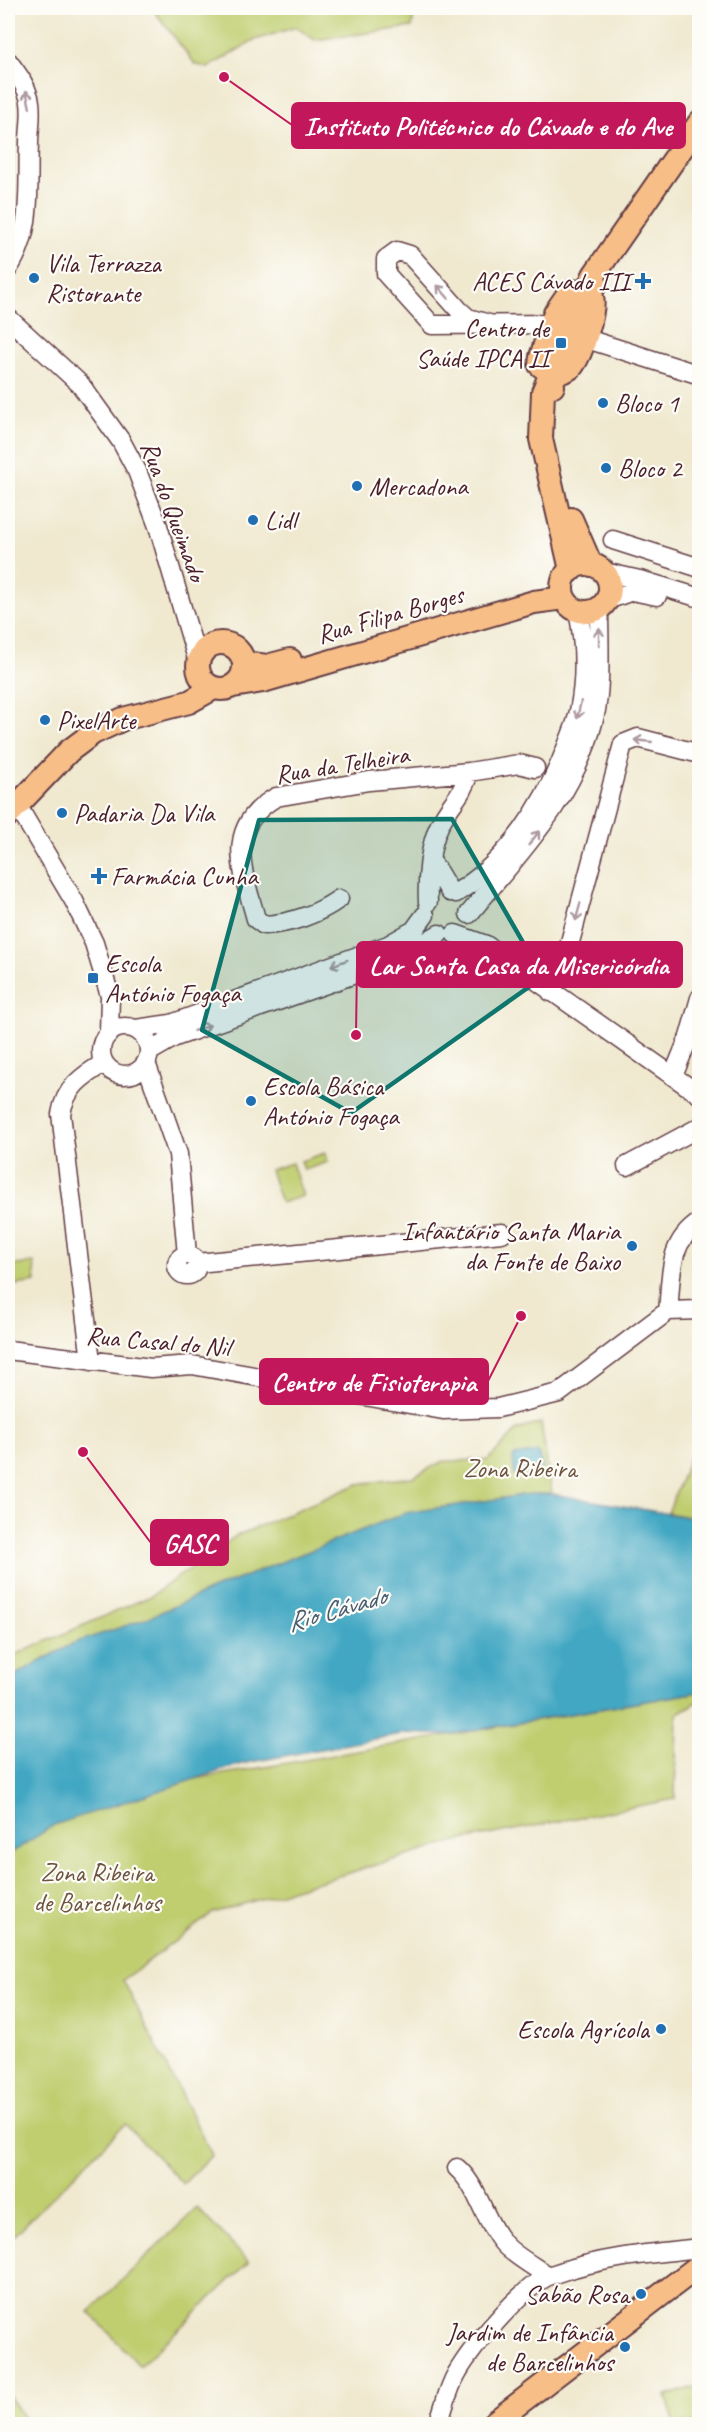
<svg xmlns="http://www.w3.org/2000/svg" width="707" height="2432" font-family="Caveat,sans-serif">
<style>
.green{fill:#c0ce70;stroke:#85764e;stroke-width:1.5}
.water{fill:#43a7c3;stroke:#466377;stroke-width:1.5}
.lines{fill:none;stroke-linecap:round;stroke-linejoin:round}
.minor-casing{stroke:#633d44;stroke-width:21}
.major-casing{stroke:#633d44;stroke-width:26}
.minor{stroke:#fff;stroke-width:18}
.major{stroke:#f7be88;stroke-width:22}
.oneway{stroke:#ae9aa0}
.marked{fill:#0f766e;fill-opacity:0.2;stroke:#0f766e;stroke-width:4.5;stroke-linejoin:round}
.poi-dot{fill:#1f6fb2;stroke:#fdfcf7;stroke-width:2}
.labels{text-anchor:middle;stroke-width:4.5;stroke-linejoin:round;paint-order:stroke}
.poi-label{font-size:26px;fill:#4a1f2b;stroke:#fdfcf7;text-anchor:start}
.street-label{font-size:26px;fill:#4a1f2b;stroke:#fdfcf7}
.park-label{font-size:26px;fill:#6d5440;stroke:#fdfcf7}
.water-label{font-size:27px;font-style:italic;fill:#475c6f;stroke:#fdfcf7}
.leader{fill:none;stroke:#c2185b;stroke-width:2}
.callout-dot{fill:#c2185b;stroke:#fdfcf7;stroke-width:2}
.callout{fill:#c2185b;stroke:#c2185b;stroke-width:2}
.callout-label{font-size:27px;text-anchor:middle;font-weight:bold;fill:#fff}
</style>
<rect width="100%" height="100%" fill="#fdfcf7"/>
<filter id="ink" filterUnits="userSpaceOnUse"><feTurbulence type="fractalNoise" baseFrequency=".0167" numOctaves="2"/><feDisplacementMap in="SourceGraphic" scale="12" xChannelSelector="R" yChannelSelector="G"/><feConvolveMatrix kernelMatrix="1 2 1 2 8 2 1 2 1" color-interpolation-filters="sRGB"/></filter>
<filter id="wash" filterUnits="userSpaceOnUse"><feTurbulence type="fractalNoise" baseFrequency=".008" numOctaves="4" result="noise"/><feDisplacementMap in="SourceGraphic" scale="24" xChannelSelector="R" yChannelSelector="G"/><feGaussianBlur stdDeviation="1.35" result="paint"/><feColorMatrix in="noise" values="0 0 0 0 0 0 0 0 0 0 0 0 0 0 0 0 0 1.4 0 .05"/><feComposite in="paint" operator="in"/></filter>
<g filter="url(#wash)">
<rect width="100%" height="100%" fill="#f0e9d0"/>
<path class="green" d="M152 8H415L412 27 315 40 296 27 252 41 208 68 195 64Z
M325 1153 328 1162 304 1170 301 1161Z
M292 1163 303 1196 281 1203 270 1170Z
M34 1263 36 1282 9 1286 8 1266Z
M541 1423 552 1494H530L405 1513 216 1588 143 1620 74 1643 8 1679V1658L151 1596 236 1536 358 1484 412 1477 444 1461 488 1460 517 1430Z
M690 1456 699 1458V1519L668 1513Z
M699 1692V1701L677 1714 675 1799 457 1841 213 1913 123 1980 212 2155 183 2184 125 2124 8 2242V1830L39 1806Z
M197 2208 249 2262 140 2366 89 2312Z
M698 2386 699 2424H675L666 2396Z
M8 2394 28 2424H8Z"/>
<path class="water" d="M538 1452 543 1469 514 1476 513 1456Z
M530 1494H552L699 1519V1692L447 1735 406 1733 241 1764 54 1825 8 1855V1679L74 1643 143 1620 216 1588 405 1513Z"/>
</g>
<g filter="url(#ink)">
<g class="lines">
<defs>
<path id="minor" d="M8 61C16 72 25 83 29 97 33 112 29 128 29 143 27 188 34 230 8 269
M8 318 80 384 121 441 137 471 158 526 198 662
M489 324 468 318 459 310 410 255 397 251 386 259V274L432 325 551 324
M584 338 700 375
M613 540 700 568
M604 572 644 581 700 598
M607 600 632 591 657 596
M17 805 74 901 94 943 110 996 109 1033
M432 862 450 892
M456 893C509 861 545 804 567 746 571 735 577 723 579 711 586 677 585 645 578 611
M339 899C318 914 290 924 264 925L256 919C243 871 223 828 276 797L369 781 469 772 519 764 535 768
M428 902C427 879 429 846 440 824 450 803 462 797 469 772
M469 914C520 852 573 800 594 719 602 689 599 640 599 609
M455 934 486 945 700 1095
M551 992 562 972 623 744 638 738 700 754
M101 1051a24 24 0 1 1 48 0a24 24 0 1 1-48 0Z
M136 1029 171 1024 388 945 414 930 425 915
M149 1052 175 1037 395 960 439 934
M146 1063 178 1154 187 1255
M673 1076 689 1037 700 998
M627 1166 700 1127
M177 1265a10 10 0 1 1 20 0a10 10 0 1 1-20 0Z
M197 1263 502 1233
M668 1311C672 1276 667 1243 700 1222
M668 1311 700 1310
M8 1350 151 1368 192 1365 443 1410 498 1408 559 1393 668 1311
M91 1361 61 1114C65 1088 82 1076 104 1063
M457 2168C478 2186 484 2221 503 2243 514 2256 534 2266 548 2276
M438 2424C444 2408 448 2388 457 2373 472 2347 524 2285 551 2275 598 2258 651 2253 700 2248"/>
<path id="major" d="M551 373C562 342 571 308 596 284
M553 386 551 373C559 373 568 371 573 365 582 353 596 310 592 297L586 293
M571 519 591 565
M562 588a24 24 0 1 1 48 0a24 24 0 1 1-48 0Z
M571 570 541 439 543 392 551 373 540 365 541 357 555 313 568 294 573 291 586 293 594 275 700 122
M198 666a23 23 0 1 1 46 0a23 23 0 1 1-46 0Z
M244 663 267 666 290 660
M233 686 263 681 534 602 564 598
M8 815 69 751 93 733 123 719 189 702 214 688
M492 2424 700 2265"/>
</defs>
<use href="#minor" class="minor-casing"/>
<use href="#major" class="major-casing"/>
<use href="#minor" class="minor"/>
<use href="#major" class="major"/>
</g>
<defs><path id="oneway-shaft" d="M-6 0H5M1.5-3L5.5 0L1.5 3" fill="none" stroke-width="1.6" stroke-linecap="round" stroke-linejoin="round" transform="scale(1.5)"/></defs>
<g class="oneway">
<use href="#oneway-shaft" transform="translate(28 99) rotate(-102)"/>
<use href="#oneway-shaft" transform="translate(443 292) rotate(-131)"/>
<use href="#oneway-shaft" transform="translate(599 637) rotate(-90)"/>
<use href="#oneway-shaft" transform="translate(579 710) rotate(102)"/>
<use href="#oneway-shaft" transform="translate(643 741) rotate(-174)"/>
<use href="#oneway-shaft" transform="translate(534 838) rotate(-53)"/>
<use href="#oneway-shaft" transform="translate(578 912) rotate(105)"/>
<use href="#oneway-shaft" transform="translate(339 963) rotate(160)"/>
<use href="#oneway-shaft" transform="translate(202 1028) rotate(-19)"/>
</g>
</g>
<path class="marked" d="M452 819 543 977 351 1113 202 1030 259 820Z"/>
<g class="poi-dot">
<circle cx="34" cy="278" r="6"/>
<path d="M640 272h6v6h6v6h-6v6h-6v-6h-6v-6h6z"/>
<rect x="555" y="337" width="12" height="12" rx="3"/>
<circle cx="603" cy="403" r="6"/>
<circle cx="606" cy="468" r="6"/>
<circle cx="357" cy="486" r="6"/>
<circle cx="253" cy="520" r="6"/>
<circle cx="45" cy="720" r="6"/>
<circle cx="62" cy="813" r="6"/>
<path d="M96 867h6v6h6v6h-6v6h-6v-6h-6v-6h6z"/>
<rect x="87" y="972" width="12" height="12" rx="3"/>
<circle cx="251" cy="1101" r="6"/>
<circle cx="632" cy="1246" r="6"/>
<circle cx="661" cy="2029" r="6"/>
<circle cx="641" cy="2294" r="6"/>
<circle cx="625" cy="2347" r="6"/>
</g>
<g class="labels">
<g class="poi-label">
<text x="46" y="272">Vila Terrazza<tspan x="46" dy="30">Ristorante</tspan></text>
<text x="630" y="290" text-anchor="end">ACES Cávado III</text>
<text x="549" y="337" text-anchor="end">Centro de<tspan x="549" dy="30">Saúde IPCA II</tspan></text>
<text x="615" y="412">Bloco 1</text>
<text x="618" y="477">Bloco 2</text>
<text x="369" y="495">Mercadona</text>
<text x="265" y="529">Lidl</text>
<text x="57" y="729">PixelArte</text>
<text x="74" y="822">Padaria Da Vila</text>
<text x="111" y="885">Farmácia Cunha</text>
<text x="105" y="972">Escola<tspan x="105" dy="30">António Fogaça</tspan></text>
<text x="263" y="1095">Escola Básica<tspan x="263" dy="30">António Fogaça</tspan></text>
<text x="620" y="1240" text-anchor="end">Infantário Santa Maria<tspan x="620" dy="30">da Fonte de Baixo</tspan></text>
<text x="649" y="2038" text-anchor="end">Escola Agrícola</text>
<text x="629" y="2303" text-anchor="end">Sabão Rosa</text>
<text x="613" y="2341" text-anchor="end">Jardim de Infância<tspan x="613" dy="30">de Barcelinhos</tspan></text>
</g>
<g class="street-label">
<text transform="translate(174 511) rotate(70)" y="9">Rua do Queimado</text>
<text transform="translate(390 614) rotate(-16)" y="9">Rua Filipa Borges</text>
<text transform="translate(342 764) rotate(-9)" y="9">Rua da Telheira</text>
<text transform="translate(158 1341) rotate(5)" y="9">Rua Casal do Nil</text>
</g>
<g class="park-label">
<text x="520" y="1477">Zona Ribeira</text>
<text x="97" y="1881">Zona Ribeira<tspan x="97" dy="30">de Barcelinhos</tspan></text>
</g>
<g class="water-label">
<text transform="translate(336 1609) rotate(-16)" y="9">Rio Cávado</text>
</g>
</g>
<path class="leader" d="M224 77L292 125M356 1035L357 965M521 1316L488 1381M83 1452L151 1543"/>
<g class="callout-dot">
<circle cx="224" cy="77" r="6"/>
<circle cx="356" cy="1035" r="6"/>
<circle cx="521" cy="1316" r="6"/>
<circle cx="83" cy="1452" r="6"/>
</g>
<g class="callout">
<rect x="292" y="103" width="393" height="45" rx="6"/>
<rect x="357" y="942" width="325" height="45" rx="6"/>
<rect x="260" y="1359" width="228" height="45" rx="6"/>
<rect x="151" y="1520" width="77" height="45" rx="6"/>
</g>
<g class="callout-label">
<text x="488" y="135">Instituto Politécnico do Cávado e do Ave</text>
<text x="519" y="974">Lar Santa Casa da Misericórdia</text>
<text x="374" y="1391">Centro de Fisioterapia</text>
<text x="190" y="1552">GASC</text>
</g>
<rect width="707" height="2432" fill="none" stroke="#fdfcf7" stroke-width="30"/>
</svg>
